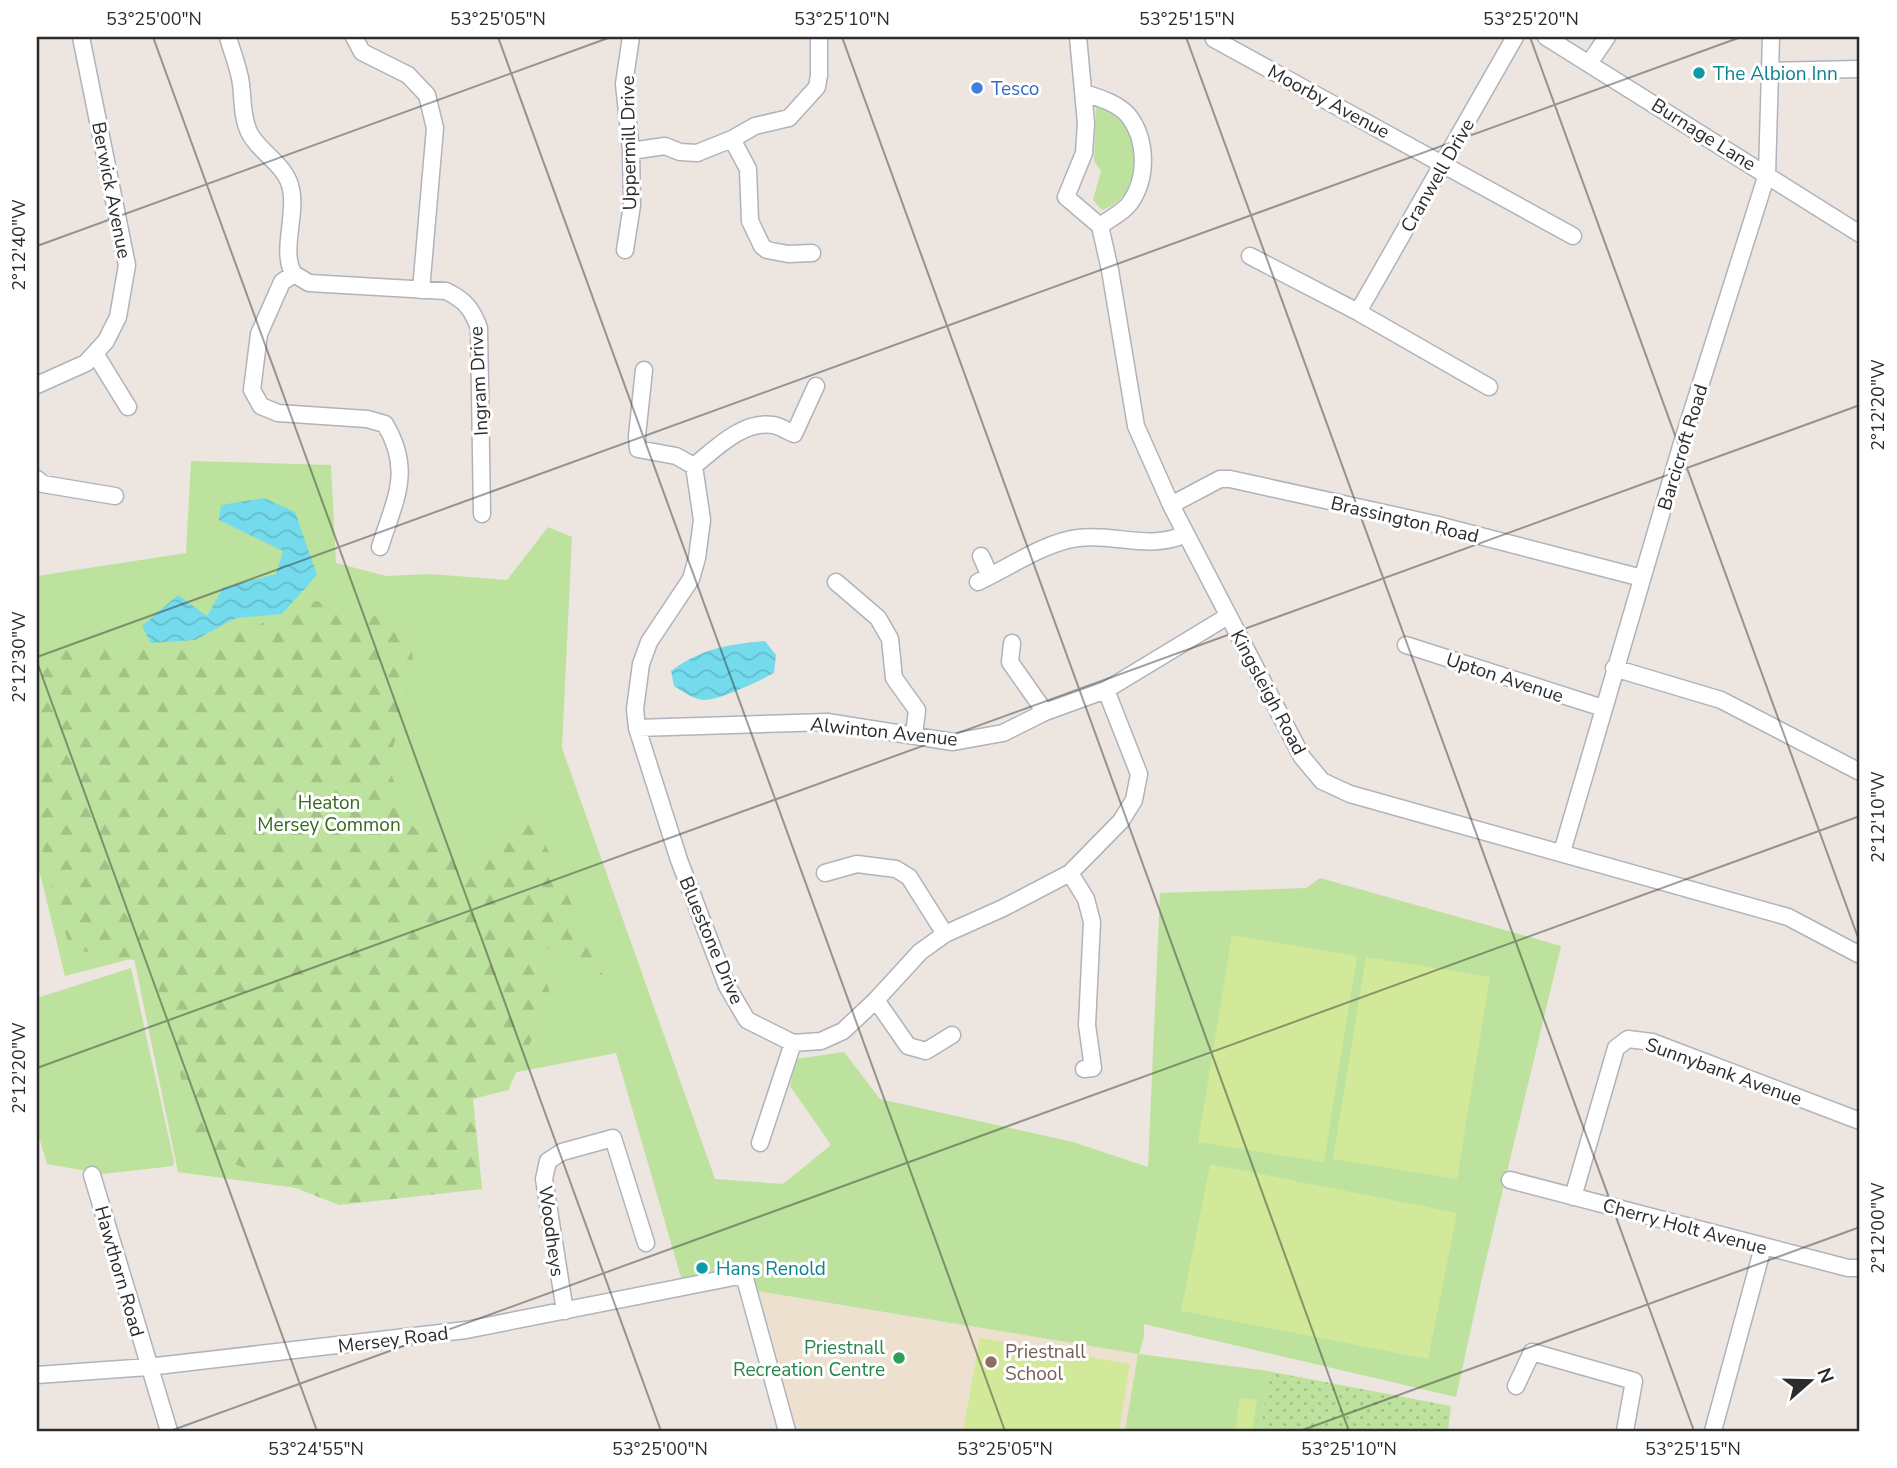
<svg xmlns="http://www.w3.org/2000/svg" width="1897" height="1468" font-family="'Nunito Sans',sans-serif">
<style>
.education{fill:#eee0cf}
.grass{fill:#bde29d}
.forest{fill:url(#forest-firs)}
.garden{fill:url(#garden-dots)}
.pitch{fill:#d1e999}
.water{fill:url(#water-waves)}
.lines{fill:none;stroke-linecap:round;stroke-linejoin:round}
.minor-casing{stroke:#afb3bc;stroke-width:19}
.minor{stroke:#fff;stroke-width:16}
.ticks{fill:none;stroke:#2c2c2c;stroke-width:2;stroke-opacity:0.45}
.culture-dot{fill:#0f9aa8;stroke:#fff;stroke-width:2.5}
.shop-dot{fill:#3f7fe0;stroke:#fff;stroke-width:2.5}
.leisure-dot{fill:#2e9e5b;stroke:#fff;stroke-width:2.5}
.education-dot{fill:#8d6e63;stroke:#fff;stroke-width:2.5}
.labels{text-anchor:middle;stroke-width:6;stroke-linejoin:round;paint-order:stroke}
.culture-label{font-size:19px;fill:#0d838f;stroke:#fff;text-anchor:start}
.shop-label{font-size:19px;fill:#366cbe;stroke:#fff;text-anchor:start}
.street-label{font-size:19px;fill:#2c2c2c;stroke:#fff}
.park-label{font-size:19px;fill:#35691c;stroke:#fff}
.leisure-label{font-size:19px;fill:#27864d;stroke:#fff;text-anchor:end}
.education-label{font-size:19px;fill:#785e54;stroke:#fff;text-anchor:start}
.neatline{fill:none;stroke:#2c2c2c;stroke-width:2.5}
.ticks-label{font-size:18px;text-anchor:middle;fill:#2c2c2c}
</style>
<defs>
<pattern id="forest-firs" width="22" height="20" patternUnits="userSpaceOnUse" patternTransform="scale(1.75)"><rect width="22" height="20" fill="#bde29d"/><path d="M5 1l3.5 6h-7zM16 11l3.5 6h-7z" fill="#a3c287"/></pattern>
<pattern id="garden-dots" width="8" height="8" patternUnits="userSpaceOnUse" patternTransform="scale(1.75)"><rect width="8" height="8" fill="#bde29d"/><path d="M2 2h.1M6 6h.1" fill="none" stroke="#a3c287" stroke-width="1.8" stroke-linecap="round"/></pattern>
<pattern id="water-waves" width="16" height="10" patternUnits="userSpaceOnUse" patternTransform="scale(1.75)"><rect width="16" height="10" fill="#74dbed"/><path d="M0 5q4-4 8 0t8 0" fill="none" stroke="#65bccb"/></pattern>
</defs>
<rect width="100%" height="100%" fill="#ede5df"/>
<path class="education" d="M758 1291 1138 1354 1268 1371 1261 1431H797Z"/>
<path class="grass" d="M1096 105C1101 107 1107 108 1112 111 1146 134 1142 198 1102 210L1093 200 1101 171 1094 161Z
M191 461 331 465 336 563 386 576 430 574 507 580 548 527 572 537 562 748 715 1179 783 1184 831 1145 790 1086 796 1059 844 1052 880 1099 1073 1142 1148 1167 1160 893 1306 888 1320 878 1561 946 1486 1260 1456 1397 1144 1324V1337L1139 1354 1268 1371 1261 1431H1125L1138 1354 758 1291 751 1269 682 1281 616 1053 455 1084 297 1188 178 1172 134 958 65 976 37 861V576L186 553Z
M131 968 174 1161 173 1166 103 1174 47 1164 37 1130V998Z"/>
<path class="forest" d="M316 601 409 625 414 671 388 766 411 825 462 863 535 821 614 1001 561 941 539 954 551 998 508 1090 473 1099 482 1189 339 1205 199 1150 152 963 70 949 37 834V650L200 649Z"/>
<path class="garden" d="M1268 1371 1451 1406 1448 1431H1261Z"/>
<path class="pitch" d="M1232 935 1357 956 1324 1162 1198 1142Z
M1366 957 1490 977 1457 1179 1333 1159Z
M1210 1164 1457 1213 1428 1359 1181 1311Z
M980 1338 1130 1364 1119 1431H963Z
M1240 1398 1257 1400 1252 1431H1235Z"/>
<path class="water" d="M264 498 295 512 317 575 282 614 236 618 195 640 151 643 142 626 178 595 207 616 223 588 276 574 283 551 219 520 221 505Z
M765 641 776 655 774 673C759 681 722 699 705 700 695 700 683 692 674 686L671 671C703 648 726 645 765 641Z"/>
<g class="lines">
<defs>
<path id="minor" d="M228 37C232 52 239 68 241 84 243 101 242 117 249 132 259 153 286 164 291 189 297 214 280 254 294 274L282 282 259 334 252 390 261 406 278 413 367 419 385 424C413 471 395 499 380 547
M354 37 362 52 408 75 427 95 435 128 421 290
M1078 37 1086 123 1084 153 1066 197 1100 226 1110 270 1136 426 1171 505 1302 757 1322 781 1350 794 1788 917 1860 955
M1546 37 1860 234
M1214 39 1573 236
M1590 62 1607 37
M1771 71 1860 69
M1084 93C1100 98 1117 103 1128 115 1147 139 1148 178 1130 203 1124 212 1109 219 1100 226
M732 139 748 169 750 221 762 246 767 250 788 254 812 253
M631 151 665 146 680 152 697 153 732 139 755 126 789 118 817 87 819 75V37
M625 250 632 205 631 151 624 84 631 37
M1250 256 1358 312 1489 387
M294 274 309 283 446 291C465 300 472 309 479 328L482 514
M1358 312 1515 37
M96 355 128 407
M644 370 637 436 638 449 676 456 694 466 702 520 697 558 691 579 649 642 641 664 635 709 637 728 679 860 727 986 747 1020 793 1043 821 1041 843 1031 876 1000 920 952 945 934 1003 908 1070 873 1121 821 1134 800 1139 774 1106 690
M37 385 86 363 106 341 118 317 127 265 81 37
M694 466C715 449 743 420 773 425 780 426 787 431 794 434L816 386
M37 479 43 484 115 496
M1171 505 1220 479H1230L1434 524 1642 578
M981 556 990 576
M836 582 878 618 890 639 894 678 917 710 914 735
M978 582C1008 568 1045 542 1078 538 1116 533 1148 551 1186 534
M1012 643 1010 662 1045 712
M1406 645 1603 708
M1614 668 1721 700 1860 772
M637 728 827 722 953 742 1003 733 1045 712 1106 690 1228 616
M1562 852 1682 443 1767 174 1771 37
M825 873 857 864 896 869 909 877 945 934
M1070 873 1086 899 1092 922 1087 1025 1093 1068 1084 1069
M876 1000 908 1046 926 1051 952 1035
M760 1143 793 1043
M92 1175 169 1431
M1510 1180 1848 1268H1860
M1573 1197 1616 1048 1628 1039 1652 1042 1860 1121
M565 1311 544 1179 548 1161 562 1152 613 1138 646 1243
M37 1375 148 1367 466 1330 744 1275 787 1431
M1516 1386 1532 1352 1634 1381 1625 1431
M1713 1431 1763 1247"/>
</defs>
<use href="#minor" class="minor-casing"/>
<use href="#minor" class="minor"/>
</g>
<path class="ticks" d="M153 37 661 1431M498 37 1005 1431M842 37 1349 1431M1186 37 1694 1431M1530 37 1860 943M37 246 611 37M37 657 1741 37M37 662 317 1431M37 1068 1860 405M170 1431 1860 816M1300 1431 1860 1227"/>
<g class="culture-dot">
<circle cx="1699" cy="73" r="7"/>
<circle cx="702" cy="1268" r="7"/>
</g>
<circle class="shop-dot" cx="977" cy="88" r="7"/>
<circle class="leisure-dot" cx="899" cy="1358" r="7"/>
<circle class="education-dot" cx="991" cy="1362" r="7"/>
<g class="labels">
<g class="culture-label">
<text x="1713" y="80">The Albion Inn</text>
<text x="716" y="1275">Hans Renold</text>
</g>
<g class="shop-label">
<text x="991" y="95">Tesco</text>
</g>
<g class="street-label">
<text transform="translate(1329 101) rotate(28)" y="7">Moorby Avenue</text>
<text transform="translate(1704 134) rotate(32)" y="7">Burnage Lane</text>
<text transform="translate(628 143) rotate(-91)" y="7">Uppermill Drive</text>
<text transform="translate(1437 175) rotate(-60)" y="7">Cranwell Drive</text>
<text transform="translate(112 190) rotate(79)" y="7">Berwick Avenue</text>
<text transform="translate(478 381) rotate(-93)" y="7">Ingram Drive</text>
<text transform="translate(1682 447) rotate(-73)" y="7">Barcicroft Road</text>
<text transform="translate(1405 519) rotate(13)" y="7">Brassington Road</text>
<text transform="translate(1505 677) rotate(18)" y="7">Upton Avenue</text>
<text transform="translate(1269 692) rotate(62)" y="7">Kingsleigh Road</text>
<text transform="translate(884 731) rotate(6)" y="7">Alwinton Avenue</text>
<text transform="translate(712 940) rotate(67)" y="7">Bluestone Drive</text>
<text transform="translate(1724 1071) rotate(20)" y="7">Sunnybank Avenue</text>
<text transform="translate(1685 1226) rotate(15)" y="7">Cherry Holt Avenue</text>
<text transform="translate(552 1231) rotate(82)" y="7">Woodheys</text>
<text transform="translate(120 1271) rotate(74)" y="7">Hawthorn Road</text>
<text transform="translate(393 1339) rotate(-7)" y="7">Mersey Road</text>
</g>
<g class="park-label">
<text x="329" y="809">Heaton<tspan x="329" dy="22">Mersey Common</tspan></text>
</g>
<g class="leisure-label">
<text x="885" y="1354">Priestnall<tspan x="885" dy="22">Recreation Centre</tspan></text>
</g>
<g class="education-label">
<text x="1005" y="1358">Priestnall<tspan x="1005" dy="22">School</tspan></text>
</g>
</g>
<rect width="1897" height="1468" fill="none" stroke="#ffffff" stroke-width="77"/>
<g transform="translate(1810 1381) rotate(70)" stroke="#ffffff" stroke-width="5" paint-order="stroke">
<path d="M0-5L12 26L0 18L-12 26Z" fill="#2c2c2c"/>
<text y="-10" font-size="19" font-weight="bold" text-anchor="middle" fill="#2c2c2c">N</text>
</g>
<rect x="38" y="38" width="1820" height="1392" class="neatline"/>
<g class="ticks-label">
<text x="154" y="25">53°25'00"N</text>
<text x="498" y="25">53°25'05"N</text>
<text x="842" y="25">53°25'10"N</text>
<text x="1187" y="25">53°25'15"N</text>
<text x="1531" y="25">53°25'20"N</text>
<text transform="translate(19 245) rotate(-90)" y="6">2°12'40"W</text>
<text transform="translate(1878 405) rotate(-90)" y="6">2°12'20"W</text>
<text transform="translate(19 657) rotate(-90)" y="6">2°12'30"W</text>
<text transform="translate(1878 817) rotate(-90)" y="6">2°12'10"W</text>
<text transform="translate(19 1068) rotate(-90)" y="6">2°12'20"W</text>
<text transform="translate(1878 1228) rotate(-90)" y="6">2°12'00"W</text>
<text x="316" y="1455">53°24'55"N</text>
<text x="660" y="1455">53°25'00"N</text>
<text x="1005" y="1455">53°25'05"N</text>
<text x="1349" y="1455">53°25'10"N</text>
<text x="1693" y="1455">53°25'15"N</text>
</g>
</svg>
